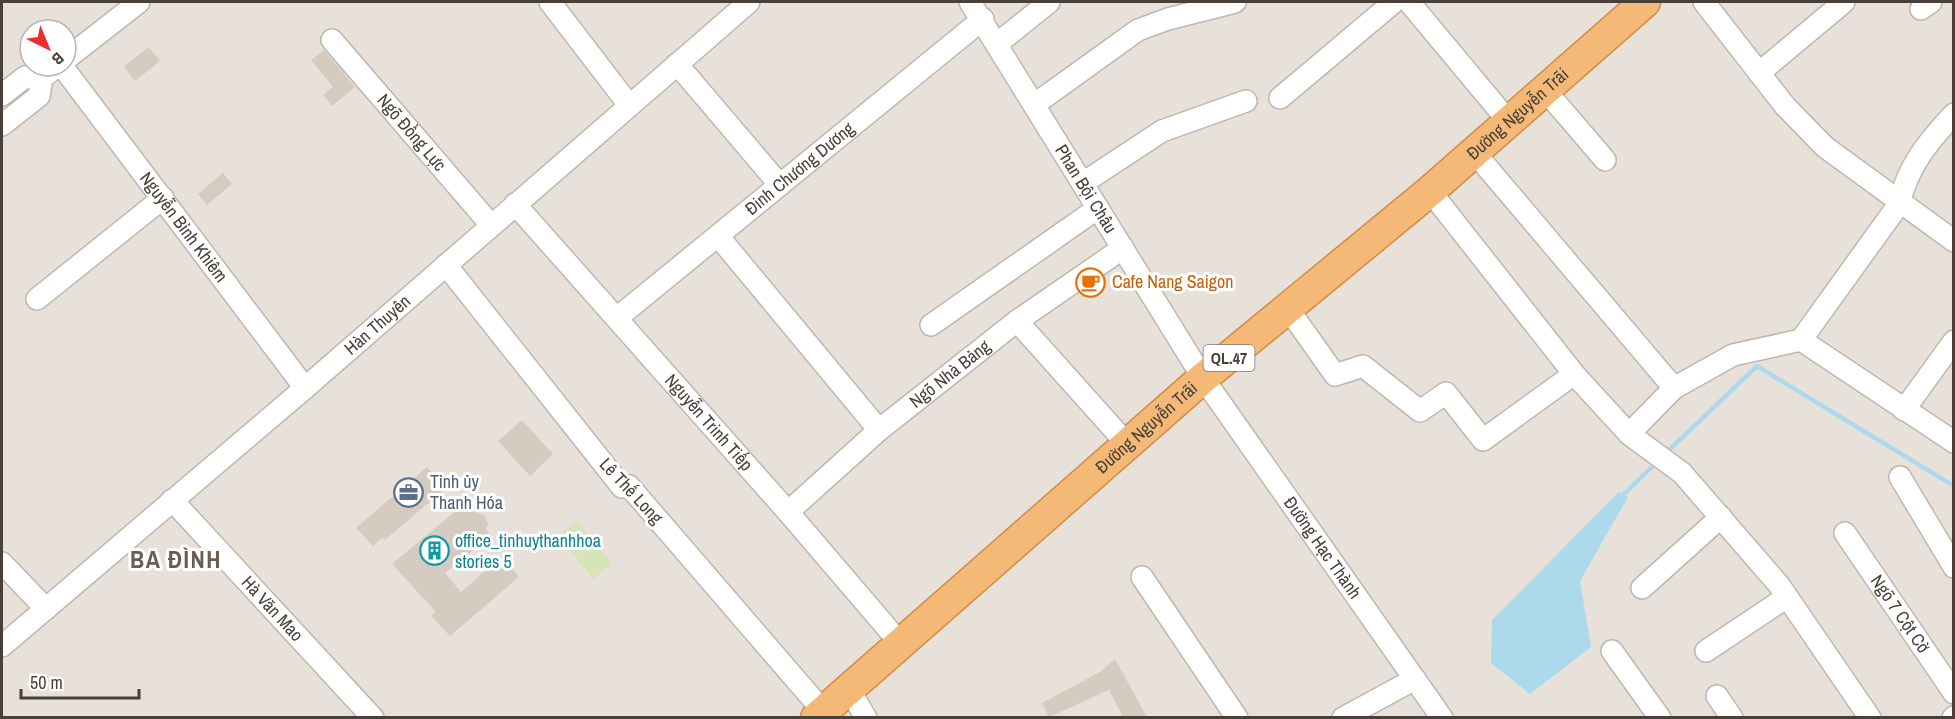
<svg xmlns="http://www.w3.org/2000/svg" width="1955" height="719" font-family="'Archivo Narrow',sans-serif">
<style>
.residential{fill:#e8e1d9;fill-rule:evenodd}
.green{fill:#d6e5b7}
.water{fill:#acdaec}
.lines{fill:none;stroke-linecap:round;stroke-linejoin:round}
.stream{stroke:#acdaec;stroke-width:4.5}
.building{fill:#d5cbc1}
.minor-casing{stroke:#bfb7ae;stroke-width:24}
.highway-casing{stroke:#d38c46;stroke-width:33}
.minor{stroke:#fff;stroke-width:21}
.highway{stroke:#f4b977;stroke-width:30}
.labels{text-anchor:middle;stroke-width:6;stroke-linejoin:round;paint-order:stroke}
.shield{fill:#fff;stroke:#7f7974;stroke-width:1.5}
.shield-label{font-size:16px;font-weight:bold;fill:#484039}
.street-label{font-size:18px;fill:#484039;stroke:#fff}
.food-label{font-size:18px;fill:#c56008;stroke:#fff;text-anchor:start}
.service-label{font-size:18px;fill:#4e5e75;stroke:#fff;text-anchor:start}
.culture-label{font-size:18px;fill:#0d838f;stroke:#fff;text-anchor:start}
.district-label{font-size:24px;font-weight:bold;letter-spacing:1.5px;fill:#6a5d51;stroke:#fff}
</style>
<rect width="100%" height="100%" fill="#f4f0eb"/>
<path class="residential" d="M2 2H1953V717H2ZM30 30H66V66H30Z"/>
<path class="green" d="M577 521 612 564 593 579 558 536Z"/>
<path class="water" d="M1619 492 1628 497 1580 581 1591 647 1530 694 1491 663 1492 620Z"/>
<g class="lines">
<path class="stream" d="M1666 453 1757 366 1954 486
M1623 495 1658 461"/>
</g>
<path class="building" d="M149 47 160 61 135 81 124 66Z
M324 50 355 87 332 106 323 95 333 87 311 60Z
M223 173 232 184 207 205 198 194Z
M522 420 553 454 530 476 498 441Z
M427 467 447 487 385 540 382 538 373 546 356 528Z
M464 504 470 510 485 515 488 524 486 530 491 536 445 573 461 592 502 556 519 577 450 636 431 616 436 612 392 564Z
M1115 659 1147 717H1123L1109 690 1049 717 1042 703 1100 672Z"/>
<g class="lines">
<defs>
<g id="minor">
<path d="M550 2 629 105"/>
<path id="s1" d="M970 2 1203 378 1442 718"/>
<path d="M1409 2 1509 122"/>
<path d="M1704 2 1785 106 1825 147 1954 241"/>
<path d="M1921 9 1931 2"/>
<path id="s2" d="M332 40 491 225"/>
<path d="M997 44 1049 2"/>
<path d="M66 59 139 2"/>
<path d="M677 64 780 185"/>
<path id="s3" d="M62 66 305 388"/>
<path d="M1759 73 1844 2"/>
<path d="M1545 90 1605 160"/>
<path d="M2 95 25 77 42 78 57 66"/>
<path d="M1280 98 1394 2"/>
<path d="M1035 104 1138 30 1168 19 1235 2"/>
<path d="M2 125 39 96 42 78"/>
<path d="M1474 152 1674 388 1629 434"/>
<path d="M1083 183 1162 131 1246 101"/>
<path d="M1430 191 1574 374 1629 434 1682 473 1779 585 1870 718"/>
<path id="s4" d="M515 204 788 512 900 643"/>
<path d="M718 236 879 430"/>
<path d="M446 265 622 487 629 486 823 711"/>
<path d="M37 299 163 198"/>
<path d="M1289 310 1335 375 1363 366 1420 411 1446 393 1483 440 1574 374"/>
<path id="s5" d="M617 318 983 19"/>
<path d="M1017 321 1127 444"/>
<path d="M931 325 1098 208"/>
<path d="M1801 340 1954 442"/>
<path d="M1674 388 1733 355 1801 340 1899 204C1908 166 1927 143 1954 114"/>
<path d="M1904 410 1954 341"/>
<path d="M1900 477 1954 567"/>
<path id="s6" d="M172 500 373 718"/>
<path id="s7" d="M788 512 879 430 1017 321 1123 248"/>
<path id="s8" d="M1845 533 1954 693"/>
<path d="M2 563 46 609"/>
<path d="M1142 577 1237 718"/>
<path d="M1642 588 1721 517"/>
<path id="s9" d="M2 646 305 388 749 2"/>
<path d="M1612 651 1660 718"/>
<path d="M1706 651 1787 597"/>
<path d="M849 689 866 718"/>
<path d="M1717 696 1732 718"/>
<path d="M1343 718 1415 679"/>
<path d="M1953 718 1954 717"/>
</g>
<g id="highway">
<path id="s10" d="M816 718 1203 378 1430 191 1645 2"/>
</g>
</defs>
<use href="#minor" class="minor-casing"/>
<use href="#highway" class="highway-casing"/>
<use href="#minor" class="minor"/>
<use href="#highway" class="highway"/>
</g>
<defs>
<symbol id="cafe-ring" viewBox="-11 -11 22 22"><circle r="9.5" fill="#fff" stroke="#e8710a" stroke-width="1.5"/><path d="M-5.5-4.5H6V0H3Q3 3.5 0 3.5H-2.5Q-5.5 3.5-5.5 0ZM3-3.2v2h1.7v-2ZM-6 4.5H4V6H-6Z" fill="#e8710a"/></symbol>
<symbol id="office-ring" viewBox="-11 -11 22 22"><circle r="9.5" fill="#fff" stroke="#5c6f8a" stroke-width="1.5"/><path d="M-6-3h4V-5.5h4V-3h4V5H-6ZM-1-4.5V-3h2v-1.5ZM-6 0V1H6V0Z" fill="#5c6f8a"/></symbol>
<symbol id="building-ring" viewBox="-11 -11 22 22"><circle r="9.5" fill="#fff" stroke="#0f9aa8" stroke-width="1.5"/><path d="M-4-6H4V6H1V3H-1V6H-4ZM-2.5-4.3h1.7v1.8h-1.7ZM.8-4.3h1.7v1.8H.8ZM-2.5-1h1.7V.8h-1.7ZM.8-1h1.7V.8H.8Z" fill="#0f9aa8"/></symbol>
</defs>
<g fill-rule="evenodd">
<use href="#cafe-ring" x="1074" y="266" width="33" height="33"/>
<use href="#office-ring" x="392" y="476" width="33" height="33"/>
<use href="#building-ring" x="418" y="534" width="33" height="33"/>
</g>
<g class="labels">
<rect class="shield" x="1203.5" y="345" width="51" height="26" rx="4.5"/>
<g class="shield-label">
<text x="1229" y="364">QL.47</text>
</g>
<g class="street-label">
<text dy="6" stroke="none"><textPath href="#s10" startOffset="926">Đường Nguyễn Trãi</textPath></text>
<text dy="6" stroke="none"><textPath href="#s2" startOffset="122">Ngõ Đồng Lực</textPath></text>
<text dy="6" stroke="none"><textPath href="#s5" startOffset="236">Đinh Chương Dương</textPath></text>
<text dy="6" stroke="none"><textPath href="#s1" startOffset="220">Phan Bội Châu</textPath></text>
<text dy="6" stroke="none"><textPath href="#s3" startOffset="202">Nguyễn Bỉnh Khiêm</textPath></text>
<text dy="6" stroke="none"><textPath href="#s9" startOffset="494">Hàn Thuyên</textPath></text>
<text dy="6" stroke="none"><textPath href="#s7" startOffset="213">Ngõ Nhà Bảng</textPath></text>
<text dy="6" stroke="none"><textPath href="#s4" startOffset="292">Nguyễn Trinh Tiếp</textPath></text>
<text dy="6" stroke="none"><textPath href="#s10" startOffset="440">Đường Nguyễn Trãi</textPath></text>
<text transform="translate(631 491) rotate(47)" y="6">Lê Thế Long</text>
<text dy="6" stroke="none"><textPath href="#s1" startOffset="650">Đường Hạc Thành</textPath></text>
<text dy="6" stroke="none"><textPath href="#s6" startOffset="148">Hà Văn Mao</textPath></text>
<text dy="6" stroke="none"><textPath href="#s8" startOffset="98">Ngõ 7 Cột Cờ</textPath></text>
</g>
<g class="food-label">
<text x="1112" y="288">Cafe Nang Saigon</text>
</g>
<g class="service-label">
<text x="430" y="488">Tỉnh ủy<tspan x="430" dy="21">Thanh Hóa</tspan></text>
</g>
<g class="culture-label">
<text x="455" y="547">office_tinhuythanhhoa<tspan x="455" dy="21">stories 5</tspan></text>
</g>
<g class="district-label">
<text x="176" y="568">BA ĐÌNH</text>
</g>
</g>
<rect width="1955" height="719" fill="none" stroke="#484039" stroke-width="6"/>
<g transform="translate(48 48) rotate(137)"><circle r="28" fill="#ffffff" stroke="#b6b3b0" stroke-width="1.5"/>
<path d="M0-4.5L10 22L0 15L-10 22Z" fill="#ea2f2c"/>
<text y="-9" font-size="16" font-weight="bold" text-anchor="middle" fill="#484039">B</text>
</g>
<path d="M21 689v9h118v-9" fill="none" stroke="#484039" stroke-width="3"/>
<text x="30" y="689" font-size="18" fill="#484039" stroke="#ffffff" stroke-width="4.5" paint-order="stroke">50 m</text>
</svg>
